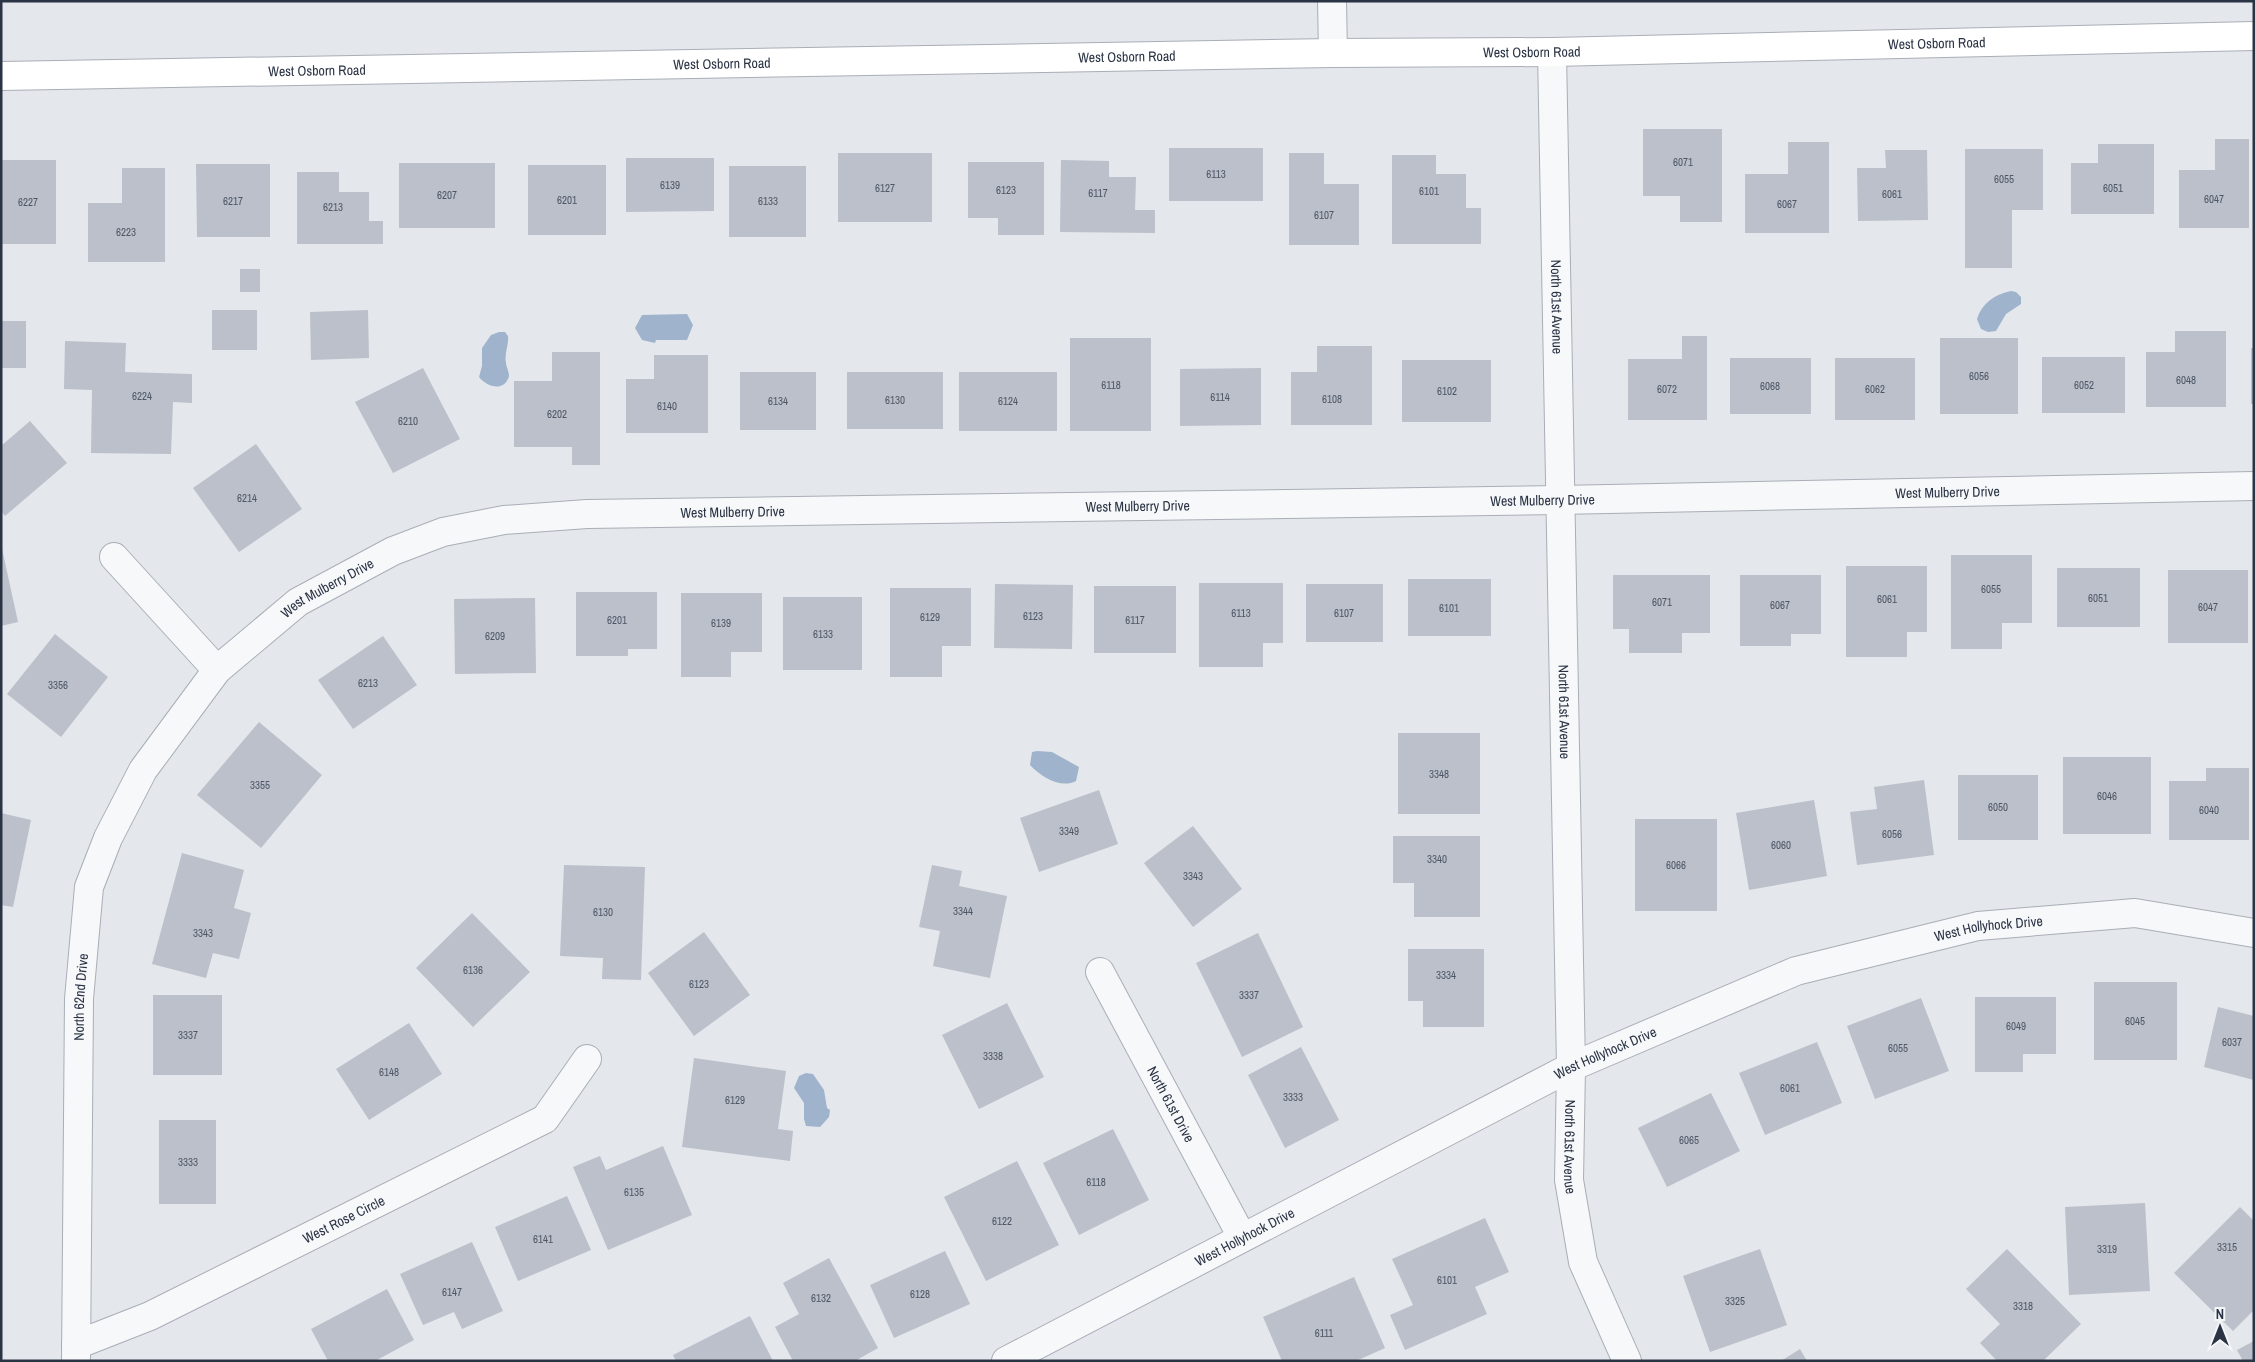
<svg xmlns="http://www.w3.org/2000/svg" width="2255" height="1362" font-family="'Archivo Narrow',sans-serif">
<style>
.water{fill:#9fb4cc}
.building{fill:#bbc0ca}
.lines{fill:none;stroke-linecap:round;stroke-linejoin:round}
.street-casing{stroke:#a9aeb7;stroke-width:30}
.secondary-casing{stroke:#a9aeb7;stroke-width:30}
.street{stroke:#f7f8fa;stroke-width:28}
.secondary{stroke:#fff;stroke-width:28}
.labels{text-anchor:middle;stroke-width:4;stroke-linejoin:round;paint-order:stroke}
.number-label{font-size:11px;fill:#4f5766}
.street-label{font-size:14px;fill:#2b3445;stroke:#f4f6f9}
</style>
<rect width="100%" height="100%" fill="#e4e7ec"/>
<path class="water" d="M2011 291 2016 292 2021 297V304L2006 314 1996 331 1988 332 1981 329 1977 319C1982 303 1995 294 2011 291Z
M687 314 693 325 687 340H656L655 343 642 340 635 328 642 315Z
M499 332H505L508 336C509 345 504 354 506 363 506 368 511 374 508 379 502 392 486 386 479 377L482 366V348L491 335Z
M1037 751 1052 752 1079 767 1076 781C1061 789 1041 777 1030 765L1032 752Z
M806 1073 813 1074 824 1090 827 1108 830 1110 829 1117 820 1127 806 1126 804 1119V1103L794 1088 799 1076Z"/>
<path class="building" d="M1643 129H1722V222H1680V196H1643Z
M2215 139H2249V228H2179V170H2215Z
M1788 142H1829V233H1745V174H1788Z
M2098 144H2154V214H2071V163H2098Z
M1169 148H1263V201H1169Z
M1965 149H2043V210H2012V268H1965Z
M1885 150H1927L1928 220 1858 221 1857 168H1886Z
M838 153H932V222H838Z
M1289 153H1324V184H1359V245H1289Z
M1392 155H1436V174H1466V208H1481V244H1392Z
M626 158H714V211L626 212Z
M1 160H56V244H1Z
M1061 160 1109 161V177H1136L1135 210H1155V233L1060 232Z
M968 162H1044V235H998V218H968Z
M399 163H495V228H399Z
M196 164H270V237H197Z
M528 165H606V235H528Z
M729 166H806V237H729Z
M122 168H165V262H88V203H122Z
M297 172H339V192H369V221H383V244H297Z
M240 269H260V292H240Z
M212 310H257V350H212Z
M368 310 369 358 311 360 310 312Z
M1 321H26V368H1Z
M2175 331H2226V407H2146V352H2175Z
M1682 336H1707V420H1628V359H1682Z
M1070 338H1151V431H1070Z
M1940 338H2018V414H1940Z
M65 341 126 343 125 372 192 374V403L173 402 171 454 91 453 92 390 64 389Z
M1317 346H1372V425H1291V372H1317Z
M2251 348H2254V404H2251Z
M552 352H600V465H572V447H514V381H552Z
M654 355H708V433H626V379H654Z
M2042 357H2125V413H2042Z
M1730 358H1811V414H1730Z
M1835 358H1915V420H1835Z
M1402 360H1491V422H1402Z
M423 368 460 439 393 473 355 402Z
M1261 368V425L1180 426V369Z
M740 372H816V430H740Z
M847 372H943V429H847Z
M959 372H1057V431H959Z
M30 421 67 463 5 516 1 511V446Z
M256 444 302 509 239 552 193 488Z
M1 544 18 622 1 626Z
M1951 555H2032V623H2002V649H1951Z
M1846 566H1927V632H1907V657H1846Z
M2057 568H2140V627H2057Z
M2168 570H2248V643H2168Z
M1613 575H1710V633H1682V653H1629V629H1613Z
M1740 575H1821V634H1791V646H1740Z
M1408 579H1491V636H1408Z
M1199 583H1283V643H1263V667H1199Z
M995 584 1073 585 1072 649 994 648Z
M1306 584H1383V642H1306Z
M1094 586H1176V653H1094Z
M890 588H971V646H942V677H890Z
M576 592H657V649H628V656H576Z
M681 593H762V652H731V677H681Z
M783 597H862V670H783Z
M535 598 536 673 455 674 454 599Z
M55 634 108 677 61 737 7 694Z
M383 636 417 685 353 729 318 680Z
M259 722 322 775 261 848 197 795Z
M1398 733H1480V814H1398Z
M2063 757H2151V834H2063Z
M2206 768H2249V840H2169V781H2206Z
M1958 775H2038V840H1958Z
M1924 780 1934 855 1857 865 1850 812 1877 809 1874 787Z
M1099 790 1118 844 1039 872 1020 818Z
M1814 800 1827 876 1749 890 1736 813Z
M1 813 31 820 13 907 1 905Z
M1635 819H1717V911H1635Z
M1193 826 1242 889 1193 927 1144 863Z
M1393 836H1480V917H1414V883H1393Z
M182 853 244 870 234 908 251 913 239 959 213 953 206 978 152 964Z
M564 865 645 867 641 980 602 979 603 958 560 956Z
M932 865 962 871 959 886 1007 896 990 978 933 966 940 931 919 927Z
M472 913 530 972 473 1027 416 968Z
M704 932 750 995 694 1036 648 973Z
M1258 933 1303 1027 1242 1057 1196 963Z
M1408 949H1484V1027H1423V1001H1408Z
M2094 982H2177V1060H2094Z
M153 995H222V1075H153Z
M1975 997H2056V1054H2023V1072H1975Z
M1921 998 1949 1071 1875 1099 1847 1026Z
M1007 1003 1044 1077 979 1109 942 1035Z
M2218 1007 2254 1016V1080L2204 1067Z
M409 1023 442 1074 369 1120 336 1069Z
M1817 1042 1842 1103 1765 1135 1739 1073Z
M1301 1047 1339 1120 1285 1148 1248 1075Z
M694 1058 786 1071 778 1129 793 1131 790 1161 682 1147Z
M1711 1093 1740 1151 1667 1187 1638 1128Z
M159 1120H216V1204H159Z
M1113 1129 1149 1200 1079 1235 1043 1163Z
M663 1146 692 1215 608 1250 573 1167 600 1156 606 1170Z
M1017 1161 1059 1245 986 1281 944 1197Z
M567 1196 591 1250 518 1281 495 1227Z
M2145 1203 2150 1291 2069 1295 2065 1207Z
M2240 1207 2254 1221V1310L2233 1331 2174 1273Z
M1485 1218 1509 1272 1475 1287 1487 1314 1405 1350 1390 1315 1413 1305 1392 1259Z
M472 1242 503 1311 462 1329 454 1312 423 1325 400 1274Z
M1760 1249 1787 1325 1710 1352 1683 1276Z
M2007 1249 2081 1324 2043 1361H1997L1980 1343 2000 1324 1966 1289Z
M945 1251 970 1304 894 1338 870 1285Z
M829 1258 878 1348 855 1361H793L775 1327 799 1314 783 1283Z
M1354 1277 1385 1348 1356 1361H1282L1263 1317Z
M387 1289 414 1340 375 1361H328L311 1329Z
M750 1316 773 1361H676L673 1355Z
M2254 1341V1361H2243L2237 1350Z
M1800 1349 1807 1361H1781Z"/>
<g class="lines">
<defs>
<g id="street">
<path d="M1332 1 1333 53"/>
<path id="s1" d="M1552 52 1571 1067 1569 1180 1583 1262 1627 1361"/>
<path id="s2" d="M114 557 217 670 298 602 393 551 443 532 504 520 587 514 1559 500 2254 486"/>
<path id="s3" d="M1100 972 1242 1237"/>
<path id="s4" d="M76 1345 150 1316 545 1119 587 1059"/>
<path id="s5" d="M76 1361 79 999 89 887 108 838 143 770 217 670"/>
<path id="s6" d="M1006 1361 1571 1067 1796 971 1978 926 2135 913 2254 933"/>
</g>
<g id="secondary">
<path id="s7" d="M1 76 1333 53 1552 52 2254 36"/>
</g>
</defs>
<use href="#street" class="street-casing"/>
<use href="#secondary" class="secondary-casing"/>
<use href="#street" class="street"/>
<use href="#secondary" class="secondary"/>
</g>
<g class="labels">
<g class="number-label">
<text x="1683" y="166">6071</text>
<text x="1216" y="178">6113</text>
<text x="2004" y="183">6055</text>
<text x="670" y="189">6139</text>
<text x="885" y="192">6127</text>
<text x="2113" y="192">6051</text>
<text x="1006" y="194">6123</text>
<text x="1429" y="195">6101</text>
<text x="1098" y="197">6117</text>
<text x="1892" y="198">6061</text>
<text x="447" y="199">6207</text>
<text x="2214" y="203">6047</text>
<text x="567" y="204">6201</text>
<text x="233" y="205">6217</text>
<text x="768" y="205">6133</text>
<text x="28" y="206">6227</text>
<text x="1787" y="208">6067</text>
<text x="333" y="211">6213</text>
<text x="1324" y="219">6107</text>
<text x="126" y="236">6223</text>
<text x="1979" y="380">6056</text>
<text x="2186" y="384">6048</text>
<text x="1111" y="389">6118</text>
<text x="2084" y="389">6052</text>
<text x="1770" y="390">6068</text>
<text x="1667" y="393">6072</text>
<text x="1875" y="393">6062</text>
<text x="1447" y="395">6102</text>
<text x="142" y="400">6224</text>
<text x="1220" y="401">6114</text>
<text x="1332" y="403">6108</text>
<text x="895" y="404">6130</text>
<text x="778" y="405">6134</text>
<text x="1008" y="405">6124</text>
<text x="667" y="410">6140</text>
<text x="557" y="418">6202</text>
<text x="408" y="425">6210</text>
<text x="247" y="502">6214</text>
<text x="1991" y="593">6055</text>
<text x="2098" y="602">6051</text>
<text x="1887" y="603">6061</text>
<text x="1662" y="606">6071</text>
<text x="1780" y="609">6067</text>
<text x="2208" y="611">6047</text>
<text x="1449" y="612">6101</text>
<text x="1241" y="617">6113</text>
<text x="1344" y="617">6107</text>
<text x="1033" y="620">6123</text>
<text x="930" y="621">6129</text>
<text x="617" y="624">6201</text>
<text x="1135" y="624">6117</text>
<text x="721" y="627">6139</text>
<text x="823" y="638">6133</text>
<text x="495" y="640">6209</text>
<text x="368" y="687">6213</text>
<text x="58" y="689">3356</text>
<text x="1439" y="778">3348</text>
<text x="260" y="789">3355</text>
<text x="2107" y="800">6046</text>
<text x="1998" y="811">6050</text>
<text x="2209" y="814">6040</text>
<text x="1069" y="835">3349</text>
<text x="1892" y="838">6056</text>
<text x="1781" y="849">6060</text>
<text x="1437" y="863">3340</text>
<text x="1676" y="869">6066</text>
<text x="1193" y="880">3343</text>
<text x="963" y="915">3344</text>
<text x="603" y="916">6130</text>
<text x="203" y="937">3343</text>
<text x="473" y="974">6136</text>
<text x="1446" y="979">3334</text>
<text x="699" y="988">6123</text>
<text x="1249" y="999">3337</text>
<text x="2135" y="1025">6045</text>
<text x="2016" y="1030">6049</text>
<text x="188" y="1039">3337</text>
<text x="2232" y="1046">6037</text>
<text x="1898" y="1052">6055</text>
<text x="993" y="1060">3338</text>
<text x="389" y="1076">6148</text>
<text x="1790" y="1092">6061</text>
<text x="1293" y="1101">3333</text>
<text x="735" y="1104">6129</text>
<text x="1689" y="1144">6065</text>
<text x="188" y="1166">3333</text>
<text x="1096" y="1186">6118</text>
<text x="634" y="1196">6135</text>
<text x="1002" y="1225">6122</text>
<text x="543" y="1243">6141</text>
<text x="2227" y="1251">3315</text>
<text x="2107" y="1253">3319</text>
<text x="1447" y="1284">6101</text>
<text x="452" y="1296">6147</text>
<text x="920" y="1298">6128</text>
<text x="821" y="1302">6132</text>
<text x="1735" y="1305">3325</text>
<text x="2023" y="1310">3318</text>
<text x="1324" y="1337">6111</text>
</g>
<g class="street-label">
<text dy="5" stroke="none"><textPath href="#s7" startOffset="1936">West Osborn Road</textPath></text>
<text dy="5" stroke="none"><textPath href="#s7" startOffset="1531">West Osborn Road</textPath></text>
<text dy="5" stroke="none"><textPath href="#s7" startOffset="1126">West Osborn Road</textPath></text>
<text dy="5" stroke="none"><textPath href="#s7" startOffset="721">West Osborn Road</textPath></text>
<text dy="5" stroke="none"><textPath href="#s7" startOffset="316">West Osborn Road</textPath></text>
<text dy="5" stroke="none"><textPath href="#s1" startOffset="255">North 61st Avenue</textPath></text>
<text dy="5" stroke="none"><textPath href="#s2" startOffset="1926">West Mulberry Drive</textPath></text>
<text dy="5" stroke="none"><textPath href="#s2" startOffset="1521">West Mulberry Drive</textPath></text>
<text dy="5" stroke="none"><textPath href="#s2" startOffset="1116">West Mulberry Drive</textPath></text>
<text dy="5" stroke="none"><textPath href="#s2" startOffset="711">West Mulberry Drive</textPath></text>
<text dy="5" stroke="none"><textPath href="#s2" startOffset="291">West Mulberry Drive</textPath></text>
<text dy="5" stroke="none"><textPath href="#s1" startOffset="660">North 61st Avenue</textPath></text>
<text dy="5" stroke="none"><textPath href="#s6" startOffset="1079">West Hollyhock Drive</textPath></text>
<text dy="5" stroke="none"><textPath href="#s5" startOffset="364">North 62nd Drive</textPath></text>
<text dy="5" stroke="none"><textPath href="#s6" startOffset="674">West Hollyhock Drive</textPath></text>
<text dy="5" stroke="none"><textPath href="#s3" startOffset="150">North 61st Drive</textPath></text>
<text dy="5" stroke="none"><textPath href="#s1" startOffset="1095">North 61st Avenue</textPath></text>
<text dy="5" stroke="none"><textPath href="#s4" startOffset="296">West Rose Circle</textPath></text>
<text dy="5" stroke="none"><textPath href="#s6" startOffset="269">West Hollyhock Drive</textPath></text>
</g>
</g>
<rect width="2255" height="1362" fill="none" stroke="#2b3445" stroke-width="5"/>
<g transform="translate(2220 1327)" stroke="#f4f6f9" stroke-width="4" paint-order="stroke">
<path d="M0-4L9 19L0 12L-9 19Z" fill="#2b3445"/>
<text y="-8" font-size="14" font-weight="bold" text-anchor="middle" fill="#2b3445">N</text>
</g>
</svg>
